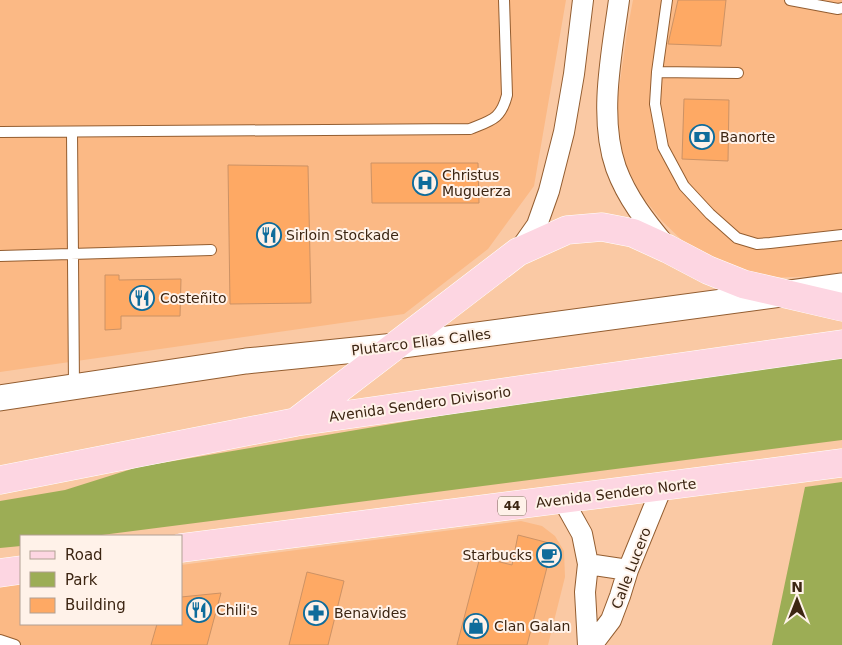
<svg xmlns="http://www.w3.org/2000/svg" width="842" height="645" font-family="'DejaVu Sans',sans-serif">
<style>
.built{fill:#fbb985}
.green{fill:#9cad55}
.building{fill:#fea964;stroke:#cc9265}
.lines{fill:none;stroke-linecap:round;stroke-linejoin:round}
.service-casing{stroke:#935d30;stroke-width:12}
.minor-casing{stroke:#935d30;stroke-width:22}
.tertiary-casing{stroke:#935d30;stroke-width:27}
.primary-casing{stroke:#fff;stroke-width:29}
.service{stroke:#fff;stroke-width:10}
.minor{stroke:#fff;stroke-width:20}
.tertiary{stroke:#fff;stroke-width:25}
.primary{stroke:#fdd6e2;stroke-width:28}
.labels{text-anchor:middle;stroke-width:4;stroke-linejoin:round;paint-order:stroke}
.shield{fill:#fff2e9;stroke:#766252;stroke-width:1}
.shield-label{font-size:12px;font-weight:bold;fill:#3c2512}
.poi-label{font-size:14px;fill:#3c2512;stroke:#fff2e9;text-anchor:start}
.street-label{font-size:14px;fill:#3c2512;stroke:#fff2e9}
</style>
<rect width="100%" height="100%" fill="#fac9a4"/>
<path class="built" d="M0 0H566L534 186 488 249 404 314 0 372Z
M633 0H842V272L820 276 766 278 740 273 690 248 662 221 642 196 625 164 619 135 617 103 627 32Z
M521 521 542 526 555 536 564 551 565 577 548 645H0V585L21 582V624H181V565Z"/>
<path class="green" d="M842 355V440L94 536H21V546L0 548V501L65 490 138 467 569 394Z
M842 482V645H772L805 487Z"/>
<path class="building" d="M678 0H726L721 46 668 44Z
M684 99 729 100 728 161 682 159Z
M371 163H478L479 203H372Z
M228 165 308 166 311 303 230 304Z
M105 275H119V280L181 279 180 316H121V329L105 330Z
M518 535 553 544 527 645H457L480 557 512 565Z
M307 572 344 581 328 645H289Z
M221 593 207 645H151L157 624H181V597Z"/>
<g class="lines">
<defs>
<path id="service" d="M667 0 657 72 655 104 663 147 684 186 710 214 737 238 757 244 770 243 842 235
M790 0 838 9 842 8
M657 72 738 73
M0 132 470 129C492 120 501 119 507 95L504 0
M72 132 74 387
M0 256 211 250
M0 640 15 645"/>
<path id="minor" d="M619 0C612 52 598 117 616 168 627 198 646 222 666 246
M518 252 537 225 549 191 564 132 574 74 583 0
M563 500 582 534 588 564 585 592 588 645
M588 564 628 570
M592 645 611 620 620 596 628 570 662 487"/>
<path id="tertiary" d="M0 398 246 361 395 346 842 286"/>
<path id="primary" d="M297 421 518 252 567 230 602 227 633 233 668 249 708 270 743 284 842 307
M0 480 296 422 842 344
M181 548 842 463
M0 573 21 570"/>
</defs>
<use href="#service" class="service-casing"/>
<use href="#minor" class="minor-casing"/>
<use href="#tertiary" class="tertiary-casing"/>
<use href="#primary" class="primary-casing"/>
<use href="#service" class="service"/>
<use href="#minor" class="minor"/>
<use href="#tertiary" class="tertiary"/>
<use href="#primary" class="primary"/>
</g>
<defs>
<symbol id="bank-ring" viewBox="-11 -11 22 22"><circle r="9.5" fill="#fff2e9" stroke="#0f6c9b" stroke-width="1.5"/><path d="M-6-4H6V4H-6ZM0-2.3a2.3 2.3 0 1 0 0 4.6a2.3 2.3 0 1 0 0-4.6Z" fill="#0f6c9b"/></symbol>
<symbol id="hospital-ring" viewBox="-11 -11 22 22"><circle r="9.5" fill="#fff2e9" stroke="#0f6c9b" stroke-width="1.5"/><path d="M-5-5h3v3.5h4V-5h3V5h-3V1.5h-4V5h-3Z" fill="#0f6c9b"/></symbol>
<symbol id="restaurant-ring" viewBox="-11 -11 22 22"><circle r="9.5" fill="#fff2e9" stroke="#0f6c9b" stroke-width="1.5"/><path d="M-5-6h1v4h1v-4h1v4h1v-4h1v5L-1.5 .5V6h-2V.5L-5-1ZM5-6V6H3V1.5H1.5Q1.5-4 5-6Z" fill="#0f6c9b"/></symbol>
<symbol id="cafe-ring" viewBox="-11 -11 22 22"><circle r="9.5" fill="#fff2e9" stroke="#0f6c9b" stroke-width="1.5"/><path d="M-5.5-4.5H6V0H3Q3 3.5 0 3.5H-2.5Q-5.5 3.5-5.5 0ZM3-3.2v2h1.7v-2ZM-6 4.5H4V6H-6Z" fill="#0f6c9b"/></symbol>
<symbol id="pharmacy-ring" viewBox="-11 -11 22 22"><circle r="9.5" fill="#fff2e9" stroke="#0f6c9b" stroke-width="1.5"/><path d="M-2-6h4v4h4v4h-4v4h-4v-4h-4v-4h4Z" fill="#0f6c9b"/></symbol>
<symbol id="shop-ring" viewBox="-11 -11 22 22"><circle r="9.5" fill="#fff2e9" stroke="#0f6c9b" stroke-width="1.5"/><path d="M-5-2.5h2.3a2.7 3.5 0 0 1 5.4 0H5L5.5 6h-11ZM-1.5-2.5h3a1.5 2.3 0 0 0-3 0Z" fill="#0f6c9b"/></symbol>
</defs>
<g fill-rule="evenodd">
<use href="#bank-ring" x="688" y="123" width="28" height="28"/>
<use href="#hospital-ring" x="411" y="169" width="28" height="28"/>
<use href="#restaurant-ring" x="255" y="221" width="28" height="28"/>
<use href="#restaurant-ring" x="128" y="284" width="28" height="28"/>
<use href="#cafe-ring" x="535" y="541" width="28" height="28"/>
<use href="#restaurant-ring" x="185" y="596" width="28" height="28"/>
<use href="#pharmacy-ring" x="302" y="599" width="28" height="28"/>
<use href="#shop-ring" x="462" y="612" width="28" height="28"/>
</g>
<g class="labels">
<rect class="shield" x="498" y="496.5" width="28" height="19" rx="4"/>
<g class="shield-label">
<text x="512" y="510">44</text>
</g>
<g class="poi-label">
<text x="720" y="142">Banorte</text>
<text x="442" y="180">Christus<tspan x="442" dy="16">Muguerza</tspan></text>
<text x="286" y="240">Sirloin Stockade</text>
<text x="160" y="303">Costeñito</text>
<text x="532" y="560" text-anchor="end">Starbucks</text>
<text x="216" y="615">Chili's</text>
<text x="334" y="618">Benavides</text>
<text x="494" y="631">Clan Galan</text>
</g>
<g class="street-label">
<text transform="translate(421 342) rotate(-7)" y="5">Plutarco Elias Calles</text>
<text transform="translate(420 404) rotate(-8)" y="5">Avenida Sendero Divisorio</text>
<text transform="translate(616 493) rotate(-7)" y="5">Avenida Sendero Norte</text>
<text transform="translate(631 568) rotate(-69)" y="5">Calle Lucero</text>
</g>
</g>
<rect x="20" y="535" width="162" height="90" fill="#fff2e9" stroke="#b1a093"/>
<rect x="30" y="551" width="25" height="8" fill="#fdd6e2" stroke="#b1a093"/>
<text x="65" y="560" font-size="15" fill="#3c2512">Road</text>
<rect x="30" y="572" width="25" height="15" fill="#9cad55" stroke="#b1a093"/>
<text x="65" y="585" font-size="15" fill="#3c2512">Park</text>
<rect x="30" y="598" width="25" height="15" fill="#fea964" stroke="#b1a093"/>
<text x="65" y="610" font-size="15" fill="#3c2512">Building</text>
<g transform="translate(797 600)" stroke="#fff2e9" stroke-width="4" paint-order="stroke">
<path d="M0-4L9 19L0 12L-9 19Z" fill="#3c2512"/>
<text y="-8" font-size="14" font-weight="bold" text-anchor="middle" fill="#3c2512">N</text>
</g>
</svg>
